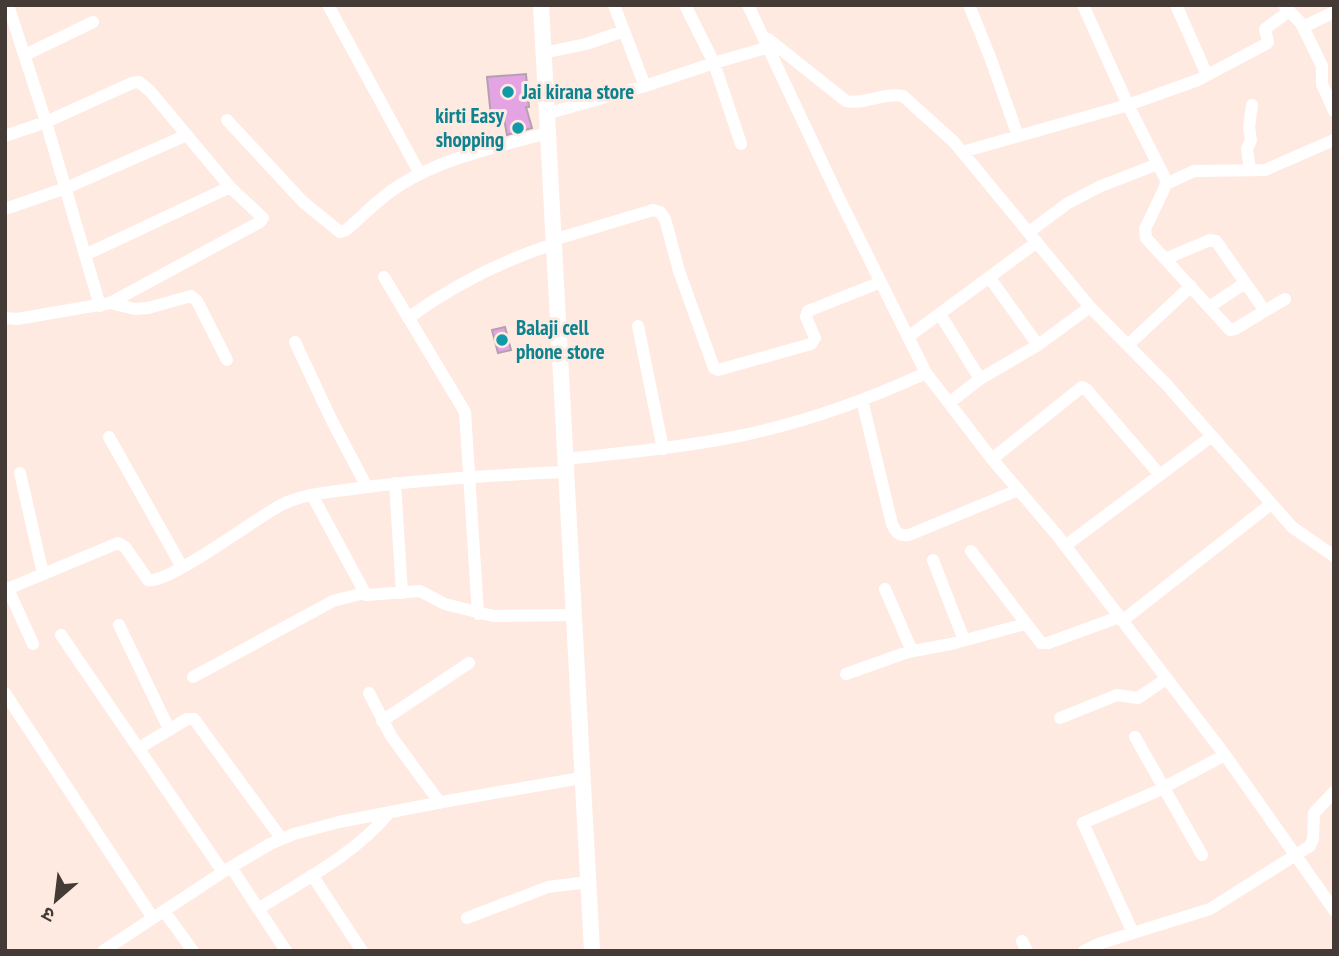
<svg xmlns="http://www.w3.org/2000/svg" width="1339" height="956" font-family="'PT Sans Narrow','Noto Sans Devanagari',sans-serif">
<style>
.building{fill:#e4a4e3;stroke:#b3a1b2;stroke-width:2}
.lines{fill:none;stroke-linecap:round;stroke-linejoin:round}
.minor{stroke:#fff;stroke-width:12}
.tertiary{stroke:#fff;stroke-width:16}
.culture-dot{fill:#0f9aa8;stroke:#ffeae2;stroke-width:2.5}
.labels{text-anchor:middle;stroke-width:6;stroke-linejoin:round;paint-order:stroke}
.culture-label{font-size:21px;font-weight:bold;fill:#0d838f;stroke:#ffeae2;text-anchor:start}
</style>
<rect width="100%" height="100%" fill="#ffeae2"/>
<path class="building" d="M526 74 529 107H526L532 128 507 135 503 113 491 117 487 77Z
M505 327 511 350 498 353 492 330Z"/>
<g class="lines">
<path class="minor" d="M8 5 46 122 100 306
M328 5 420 174
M614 5 645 86
M685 5 714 63 741 144
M748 5 838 196 926 373 992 459 1057 535 1225 755 1334 910
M969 5 990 57 1018 136
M1083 5 1128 105 1166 180 1165 187 1145 229 1146 238 1230 330 1235 329 1285 299
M1176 5 1207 75
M1285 7 1301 23 1322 66V84L1334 111
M1303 27 1334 12
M768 39 846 101C865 105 884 92 903 96L954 142 1090 307 1166 384 1292 527 1334 556
M543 53 586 44 624 31
M25 55 93 22
M546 114 645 86 714 63 769 47
M227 120 303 202 340 232 346 230C364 215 380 197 400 185 445 157 497 147 547 133
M5 136 46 122 132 83 139 82 150 91 230 187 263 218 260 222 110 303 17 319 5 318
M962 152 1128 105 1198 80 1266 44 1268 42 1265 29 1288 12
M1250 169 1247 149 1251 140 1249 127 1252 105
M1166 184 1194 171 1265 170 1334 140
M5 209 66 188 187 135
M1029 232 1068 203 1101 186 1158 164
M553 240 653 210 660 212 665 219 679 271 714 368 718 370 811 344 815 338 806 317 808 311 881 282
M85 255 230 187
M1165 259 1210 240 1216 241 1265 311
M384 277 465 412 478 614
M989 277 1038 345
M110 303 135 309 148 308 191 296 197 301 227 360
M1209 307 1245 283
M940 314 980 379
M408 318C454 285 500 261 554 244
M638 326 663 449
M908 337 1037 242
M295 342 331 419 367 487
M1128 345 1191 286
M862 400 892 524C896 533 899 536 909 535L1018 490
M949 403 980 379 1038 345 1090 307
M109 437 182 567
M565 459C625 453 685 447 744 435 805 422 869 399 926 373
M992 459 1082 387 1087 390 1160 475
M20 473 43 574
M395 483 402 593
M312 495 366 595 420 591 445 604 493 616 573 615
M1065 546 1212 436
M971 551 1041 643H1048L1119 617
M933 560 964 640
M8 589 33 644
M885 589 912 651
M5 590 118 543 125 547 148 580C169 584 256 518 281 505 305 493 333 492 359 488 427 479 496 475 565 472
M1122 621 1271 504
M119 625 169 729
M61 635 223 872
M846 674 908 652 951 644 1025 624
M193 677 333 601 364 593
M5 693 153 918
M369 693 391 736 440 803
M1060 718 1117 695 1138 698 1166 679
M382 721 469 663
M1135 737 1202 855
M139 748 187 719H194L281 838
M231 867 286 951
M312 875 362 951
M258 909C304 880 354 855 389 813
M164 911 193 951
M467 918 548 887 588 882
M1133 933 1083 823 1155 792 1225 755
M1022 941 1027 951
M103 951 223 872 270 844 294 834 339 822 453 800 581 778
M1084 951 1101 943 1210 909 1310 846 1313 839 1314 813 1334 792"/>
<path class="tertiary" d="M541 5 592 951"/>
</g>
<g class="culture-dot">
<circle cx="508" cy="92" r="7"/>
<circle cx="518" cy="128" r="7"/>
<circle cx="502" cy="340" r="7"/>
</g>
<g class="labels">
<g class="culture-label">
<text x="522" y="99">Jai kirana store</text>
<text x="504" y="123" text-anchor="end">kirti Easy<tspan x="504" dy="24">shopping</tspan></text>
<text x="516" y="335">Balaji cell<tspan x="516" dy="24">phone store</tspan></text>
</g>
</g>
<rect width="1339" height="956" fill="none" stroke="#443a36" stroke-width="14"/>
<g transform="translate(56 900) rotate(208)" stroke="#ffeae2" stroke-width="5" paint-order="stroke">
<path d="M0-5L12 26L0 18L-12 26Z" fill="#443a36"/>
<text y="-10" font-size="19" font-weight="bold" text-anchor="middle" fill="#443a36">उ</text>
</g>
</svg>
